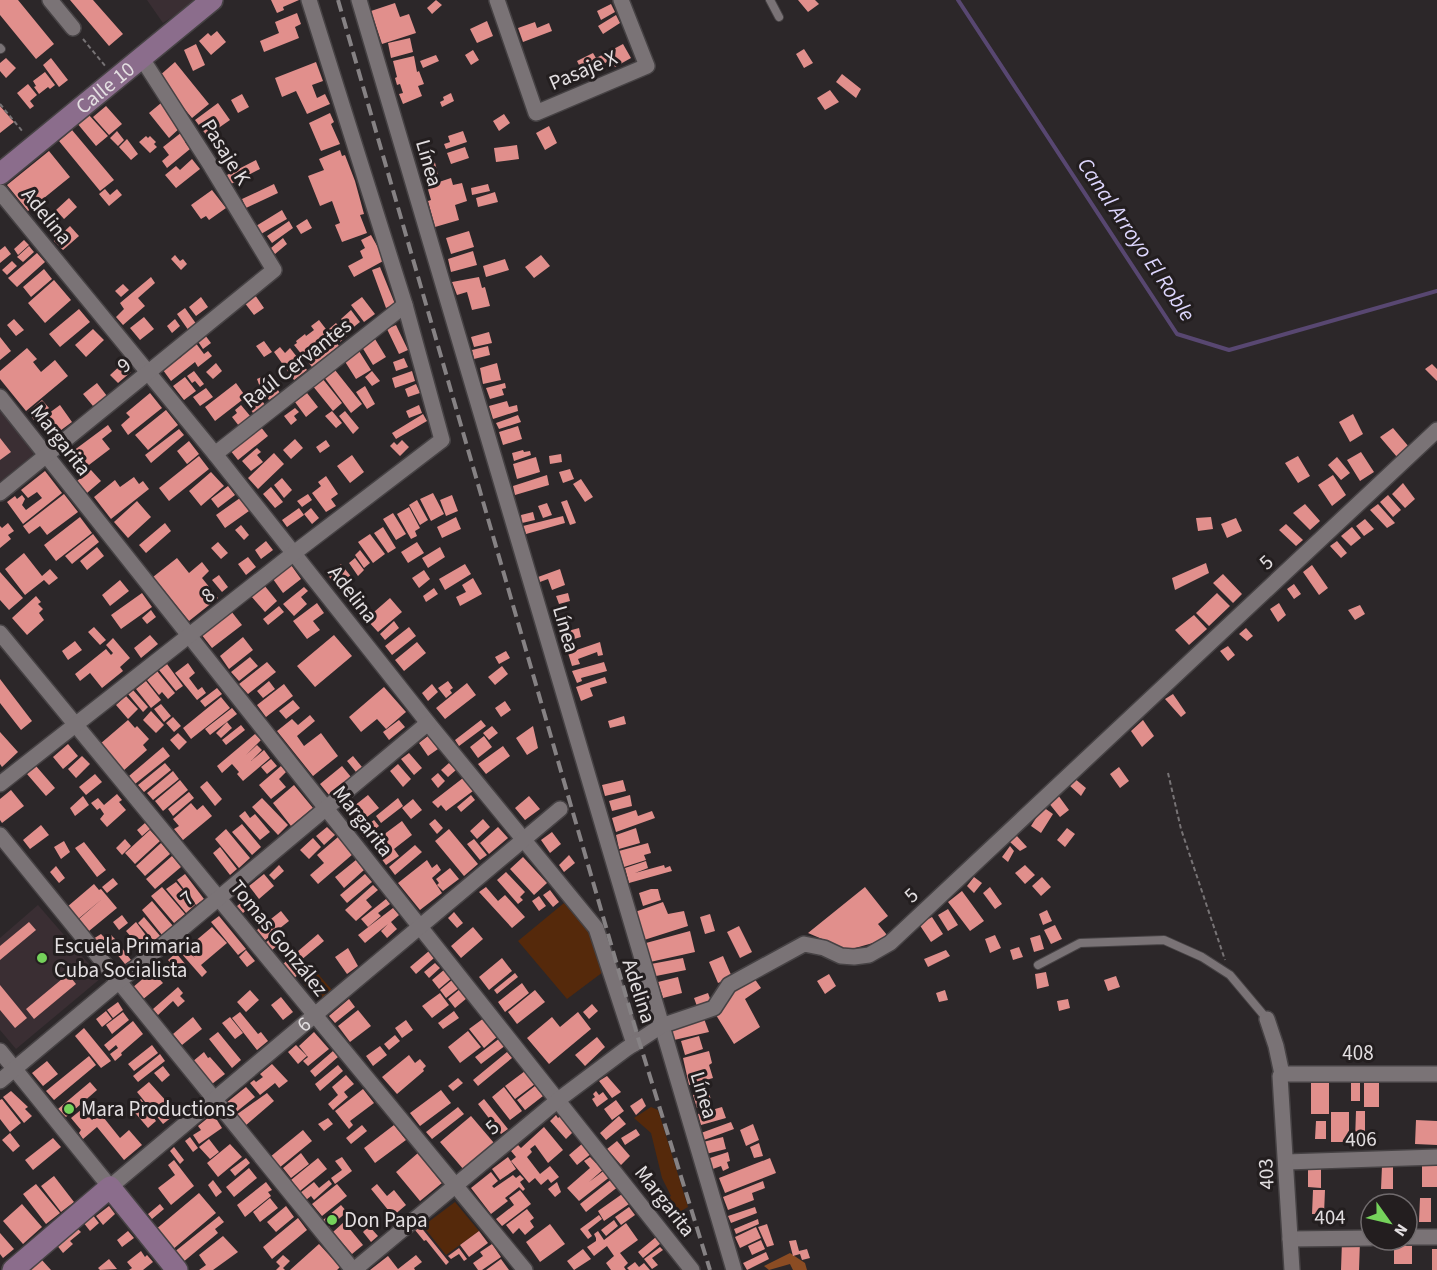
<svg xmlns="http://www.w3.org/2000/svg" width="1437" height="1270" font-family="'Source Sans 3',sans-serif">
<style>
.built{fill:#3a2e33}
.green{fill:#55290b}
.forest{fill:#8b4c23}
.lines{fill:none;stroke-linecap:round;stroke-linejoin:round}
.stream{stroke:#584771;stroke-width:4}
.building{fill:#e18f8c}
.lane-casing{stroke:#464244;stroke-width:10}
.street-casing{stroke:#464244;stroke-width:18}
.secondary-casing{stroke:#464244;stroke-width:24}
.path{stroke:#777375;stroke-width:2;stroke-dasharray:4.5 3;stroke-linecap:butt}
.lane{stroke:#7a7376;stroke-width:8}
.street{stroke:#7a7376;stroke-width:15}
.secondary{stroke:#8b6d8c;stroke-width:21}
.rail{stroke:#868284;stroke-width:4;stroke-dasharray:12 6;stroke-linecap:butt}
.poi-dot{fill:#75d25b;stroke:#231e1f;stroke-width:2}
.labels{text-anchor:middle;stroke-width:6;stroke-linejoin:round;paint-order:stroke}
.street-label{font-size:21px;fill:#e3dfe1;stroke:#231e1f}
.poi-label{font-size:21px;fill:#e3dfe1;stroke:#231e1f;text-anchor:start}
.water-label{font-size:22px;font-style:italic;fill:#ddd6fd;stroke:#231e1f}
</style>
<rect width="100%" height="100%" fill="#2c2729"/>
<path class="built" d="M147 0H199L163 23Z
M0 407 36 453 0 482Z
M38 905 101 978 16 1049 0 1030V938Z"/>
<path class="green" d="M564 903 591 935 603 972 567 999 518 941Z
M318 974 332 990 320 1001 304 984Z
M651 1107 658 1110 688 1207 669 1218 658 1205 671 1196 662 1178 651 1133 634 1118Z
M455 1202 479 1231 446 1255 423 1226Z"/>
<path class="forest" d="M790 1253 805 1263 807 1270H793L790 1264 769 1270 764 1266Z"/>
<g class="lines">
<path class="stream" d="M958 0 1177 334 1229 350 1437 291"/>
</g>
<path class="building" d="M0 0H18L54 44 36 59 0 15Z
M70 0H93L123 34 109 46Z
M271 0H299L283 7 284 10 277 13Z
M436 0 442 5 432 14 427 8Z
M798 0H815L819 4 808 12Z
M395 3 400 17 409 14 416 33 382 44 371 11Z
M611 4 615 12 601 20 597 11Z
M297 13 301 24 295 27 299 38 264 52 260 41 279 33 275 22Z
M616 15 620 23 603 34 598 26Z
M487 21 493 36 477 43 470 29Z
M535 22 537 28 549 23 552 31 523 42 518 28Z
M217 31 226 42 211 55 199 41 208 33 211 36Z
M410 38 413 52 391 58 388 43Z
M196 44 205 65 193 71 184 50Z
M623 44 631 58 615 67 611 60 613 58 608 52Z
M804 49 813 63 804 68 796 54Z
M473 50 479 60 471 65 465 55Z
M608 52 611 60 599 66 602 70 586 79 577 61 593 53 596 58Z
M436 55 439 61 423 68 420 61Z
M414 56 417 72 419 71 424 84 418 86 422 96 403 104 399 94 403 93 400 84 397 85 395 78 397 77 393 61Z
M6 58 16 68 6 78 0 71V63Z
M51 58 68 80 59 87 43 65Z
M175 62 209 104 192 118 158 77Z
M316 62 323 81 312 85 317 98 325 94 330 104 307 114 296 91 282 97 275 78Z
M45 72 55 85 50 89 48 87 39 94 34 87 36 86 33 81Z
M842 74 861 89 856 98 836 82Z
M28 84 37 95 30 101 34 106 30 109 17 93Z
M830 90 839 102 825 110 817 98Z
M451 93 454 101 442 107 440 102 444 100 443 97Z
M242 94 249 107 238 113 231 100Z
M161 103 181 127 169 138 149 113Z
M218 103 230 120 207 136 195 120Z
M0 106 14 122 0 133Z
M106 106 122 124 109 135 93 117Z
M330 113 334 122 331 124 340 144 321 151 309 123Z
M88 114 108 136 96 146 77 123Z
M504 114 510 123 499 131 493 121Z
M549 126 557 143 545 150 536 133Z
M72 130 114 180 100 191 59 141Z
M117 131 124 140 118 146 110 138Z
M463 131 467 142 446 149 444 144 450 142 448 136Z
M182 132 188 140 185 142 190 149 167 168 162 161 169 155 163 147Z
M146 136 148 138 150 136 156 142 154 144 157 147 150 153 139 142Z
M220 136 228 147 219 153 211 142Z
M127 139 138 154 131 160 119 147Z
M517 145 519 159 496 162 494 148Z
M465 147 469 158 451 164 447 153Z
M340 150 342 156 345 155 355 181 364 214 360 215 367 233 342 242 335 225 340 223 332 201 320 206 308 176 324 170 319 159Z
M49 151 70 177 28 211 7 185Z
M192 159 200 169 176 188 165 175 176 166 180 170Z
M434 159 438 174 427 177 424 162Z
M256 160 260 169 231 184 227 175Z
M451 178 453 185 462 183 467 201 455 205 459 220 435 227 428 201 431 200 427 186Z
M274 184 278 193 246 208 242 199Z
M488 184 490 191 472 195 471 188Z
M105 189 110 195 117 189 122 195 109 206 99 194Z
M212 190 226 208 209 220 206 216 201 219 191 205Z
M495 192 498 202 478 207 476 198Z
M69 198 77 207 64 219 56 210Z
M282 210 287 219 261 234 256 226Z
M307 219 312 228 301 234 296 226Z
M289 221 293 228 272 243 267 236Z
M70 226 79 236 63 250 54 241Z
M469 231 474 247 451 254 446 238Z
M371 235 385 260 354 277 348 266 363 258 360 251 365 248 361 240Z
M283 238 287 244 275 254 271 248Z
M24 240 29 245 18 255 14 249Z
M5 246 11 254 0 263V250Z
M29 246 34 252 23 262 17 257Z
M473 251 477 265 451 272 448 259Z
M37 253 45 262 17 287 8 278Z
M175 255 180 261 183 259 187 264 181 270 171 259Z
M541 255 550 266 534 278 525 267Z
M505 259 509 270 486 277 483 266Z
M12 261 17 266 7 275 2 270Z
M380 267 395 304 386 308 372 270Z
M44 269 52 279 31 297 23 287Z
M151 277 155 283 138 298 145 306 123 325 116 317 124 309 120 303Z
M479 277 482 288 485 287 490 306 472 310 467 292 457 295 452 282Z
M54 280 71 300 45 323 28 303Z
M123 284 129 290 121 297 115 291Z
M255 295 264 308 254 315 244 302Z
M201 297 208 307 196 316 189 307Z
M362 297 375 314 364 322 351 305Z
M185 308 197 325 189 331 177 314Z
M79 309 90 322 60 347 49 334Z
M351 310 360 322 350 330 341 319Z
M144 317 154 329 140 340 130 328Z
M14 319 24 330 16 336 7 325Z
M175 319 180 326 172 333 167 326Z
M319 320 339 346 312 367 294 345 297 343 296 341 305 334 306 336 314 330 311 326Z
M336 323 347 336 340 342 329 329Z
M396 325 408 350 399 354 387 329Z
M93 329 104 340 86 357 75 345Z
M489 332 492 343 474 347 471 337Z
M205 335 211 343 203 349 197 340Z
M0 337 11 351 0 360Z
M375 339 386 357 373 365 362 347Z
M264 341 272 352 264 357 256 346Z
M195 342 204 354 208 351 212 356 198 367 195 362 171 381 163 370 181 357 186 349Z
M488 346 490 355 474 359 472 350Z
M280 347 285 353 290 348 307 370 294 380 274 352Z
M27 348 37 359 33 362 41 372 55 360 68 376 26 411 0 379V371Z
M359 351 371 370 356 379 344 360Z
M404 358 408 367 396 371 393 362Z
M123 363 131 372 118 383 110 375Z
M216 363 222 371 213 379 206 372Z
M497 363 501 380 483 384 480 368Z
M1432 364 1437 369V381L1425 369Z
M335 370 362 404 351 413 324 377Z
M194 371 204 384 200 387 195 381 192 383 187 376Z
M372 371 380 381 372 386 365 377Z
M412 371 415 381 395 388 392 378Z
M266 375 270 386 261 390 257 379Z
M185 377 196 391 184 400 173 386Z
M322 378 342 403 333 411 312 385Z
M97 383 107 396 99 405 98 403 93 406 83 394Z
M236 383 246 397 215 421 205 407Z
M505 383 506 388 502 389 504 395 490 399 486 388Z
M416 384 420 393 408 397 405 389Z
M275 386 280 393 269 400 264 393Z
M365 386 375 404 367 409 356 392Z
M206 388 213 397 200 406 193 397Z
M150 393 162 408 128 435 121 425 130 417 126 413Z
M307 393 318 407 306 417 295 402Z
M259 396 265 405 253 413 247 404Z
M42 400 49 408 34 420 28 412Z
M507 401 509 407 517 405 518 411 493 419 489 406Z
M60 405 72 422 49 439 37 422Z
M241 405 251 417 239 426 232 417 237 413 235 410Z
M419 405 422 413 409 418 406 411Z
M295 408 299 412 294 416 297 420 291 425 284 416Z
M166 410 178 425 148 450 135 435Z
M332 411 342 423 336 428 325 416Z
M345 411 359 428 353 434 339 416Z
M423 414 427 421 396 439 392 433Z
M1353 414 1363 434 1350 442 1339 422Z
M518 415 521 422 499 429 496 423Z
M108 425 112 431 102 439 110 449 77 474 65 457Z
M260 426 268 436 238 460 230 450Z
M518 426 522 439 503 445 499 432Z
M1393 428 1409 447 1397 457 1380 437Z
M179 429 184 435 151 463 145 455Z
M0 438 11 452 0 460Z
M295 439 303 448 291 459 283 450Z
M326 440 330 446 320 453 316 447Z
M402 440 409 447 400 456 390 446 394 442 397 445Z
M189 441 199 454 187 464 177 451Z
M257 448 261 452 257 455 263 462 251 471 242 461Z
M523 450 524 452 530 451 531 455 514 461 512 453Z
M1361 452 1374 472 1360 481 1347 460Z
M274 453 284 464 258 489 248 478Z
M561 454 562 462 550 464 549 456Z
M352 455 364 472 350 483 337 466Z
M199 456 209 469 169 501 159 488Z
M1298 456 1310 476 1298 483 1285 463Z
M536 457 540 472 517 479 513 464Z
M1337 457 1350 473 1341 480 1328 465Z
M570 469 574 479 563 483 559 472Z
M91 470 101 481 87 493 77 481Z
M45 471 62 493 23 524 7 502 15 496 17 499 22 495 25 499 22 505 26 510 42 498 37 492 28 498 21 490Z
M211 472 224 486 201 506 189 491Z
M547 475 549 485 515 495 513 486Z
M1333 475 1346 495 1332 506 1318 485Z
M326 476 338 494 331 499 336 506 326 512 312 493 321 486 318 482Z
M134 477 139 484 143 481 149 489 111 519 94 497 115 480 120 487Z
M282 478 292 490 284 498 274 485Z
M581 479 593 497 585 502 573 484Z
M1403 483 1415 499 1405 508 1392 494Z
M228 486 235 495 218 508 211 499Z
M271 487 283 502 275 508 263 494Z
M433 493 444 514 431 521 420 499Z
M64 494 78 512 47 535 40 526 29 534 23 526Z
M308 494 312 500 302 507 297 501Z
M452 495 458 511 446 516 440 500Z
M1388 495 1401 510 1393 517 1380 502Z
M240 498 249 511 225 528 216 515Z
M417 500 428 520 420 525 409 505Z
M567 500 576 523 570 525 561 502Z
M137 501 151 517 128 538 114 522Z
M547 503 552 515 543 518 538 506Z
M1305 504 1320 521 1310 530 1293 513Z
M1378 504 1395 523 1387 528 1370 510Z
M409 507 420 528 415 531 417 536 411 539 397 514Z
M299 508 304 515 287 527 282 520Z
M311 508 319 518 312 524 304 514Z
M533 512 535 520 522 523 521 515Z
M393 513 406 534 396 540 383 519Z
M563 516 565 523 526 534 523 526Z
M80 517 92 533 56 561 44 545Z
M456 517 461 529 442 538 437 527Z
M1211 517 1213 529 1198 531 1196 518Z
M1236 518 1242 531 1227 538 1221 524Z
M1365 519 1374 529 1364 536 1356 526Z
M8 523 14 531 8 535 11 539 0 548V526L2 528Z
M165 523 171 531 146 553 139 545Z
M1286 524 1303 540 1296 546 1279 530Z
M241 525 249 535 244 540 235 530Z
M383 527 396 548 388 553 374 533Z
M1352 527 1361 538 1351 546 1341 536Z
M93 534 99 542 72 564 65 556Z
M370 534 385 554 373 563 358 542Z
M266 541 273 550 261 559 255 550Z
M1337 541 1347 553 1341 558 1330 546Z
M218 542 228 553 221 559 211 548Z
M417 542 424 553 408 563 401 552Z
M97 547 104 556 87 570 80 561Z
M440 547 445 557 428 568 422 558Z
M360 550 370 563 364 568 355 555Z
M24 553 42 576 50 569 58 578 49 585 44 580 25 595 5 569Z
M248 557 256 567 246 575 238 564Z
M177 558 189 573 202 562 209 571 202 578 218 598 189 621 153 577Z
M355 558 364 570 358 576 349 563Z
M1206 563 1209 573 1175 590 1172 578Z
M341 564 353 579 339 590 327 574Z
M465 564 471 574 445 590 439 579Z
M291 565 301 579 283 593 273 579Z
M1312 565 1328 588 1319 595 1303 572Z
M560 569 565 585 552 590 548 579 540 582 538 577Z
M424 570 430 579 419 588 412 578Z
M0 572 23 598 9 610 0 600Z
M1223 574 1242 594 1233 603 1213 583Z
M219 575 228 587 222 592 212 580Z
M473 578 482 594 460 606 456 597 466 592 462 585Z
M120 580 129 591 110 606 102 595Z
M1294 584 1301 594 1294 599 1287 589Z
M264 585 277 601 265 612 251 596Z
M304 587 308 591 301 597 307 604 294 616 283 604Z
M434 588 438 594 426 602 423 596Z
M355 591 362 600 356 605 348 596Z
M142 593 152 607 121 629 111 615Z
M568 593 570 601 559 604 556 596Z
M1217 593 1230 606 1209 626 1196 613Z
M36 596 41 602 38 604 43 609 39 613 44 620 27 635 12 618Z
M390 598 402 612 378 632 366 619Z
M317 603 324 613 313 621 320 630 307 639 293 621Z
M1279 603 1286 615 1278 622 1270 609Z
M1360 605 1365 614 1355 620 1348 610Z
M279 606 284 612 268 625 263 619Z
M151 610 156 617 147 624 142 618Z
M231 611 242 625 212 648 201 634Z
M559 614 560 618 566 616 568 622 555 624 553 615Z
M1194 615 1207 629 1189 645 1175 630Z
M394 621 399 628 385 640 380 634Z
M94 627 106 640 100 645 88 632Z
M409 627 416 636 392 655 385 646Z
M579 628 581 637 571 640 568 631Z
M1246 628 1253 636 1247 641 1239 634Z
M150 635 158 644 141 658 134 648Z
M334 635 352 656 315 687 297 666Z
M243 637 253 650 229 669 220 656Z
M113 638 130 658 120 667 123 671 102 688 90 673 80 681 75 674 106 649 111 655 113 653 106 645Z
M75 641 82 650 68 660 62 651Z
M417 642 426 653 404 671 395 660Z
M600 642 603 655 598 656 597 652 578 659 580 664 572 666 568 653Z
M1228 646 1235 655 1228 661 1220 651Z
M506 651 510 658 499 664 495 657Z
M250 657 258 666 239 681 231 672Z
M267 662 276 672 248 694 239 684Z
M604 662 607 671 581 678 582 681 577 683 572 671Z
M188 663 195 673 189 678 198 690 202 687 206 693 197 700 175 673Z
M167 664 183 686 176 691 159 670Z
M502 666 508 674 495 685 488 677Z
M157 671 175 693 168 699 162 692 159 695 147 680Z
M605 677 607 683 590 688 593 696 581 701 576 687Z
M0 679 32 721 21 730 0 703Z
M146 681 161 700 151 708 136 689Z
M269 681 275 689 263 698 257 691Z
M448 681 453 688 450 690 452 693 446 698 438 688Z
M467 683 476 695 445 719 436 708Z
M284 684 293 696 266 717 257 705Z
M432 684 438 692 428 701 422 693Z
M384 687 406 712 386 729 377 719 361 732 349 717Z
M217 688 222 694 205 707 200 701Z
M133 690 148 707 143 712 128 694Z
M1173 694 1186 713 1181 717 1165 699Z
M126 696 138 709 128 719 116 705Z
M221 697 230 708 191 739 183 728Z
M293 700 300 708 286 719 279 711Z
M505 701 511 710 501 717 495 708Z
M161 704 171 716 164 722 154 709Z
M232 708 237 714 210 735 205 729Z
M151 711 164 725 156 733 143 720Z
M310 715 315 721 297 736 304 746 321 733 338 756 313 776 277 731 292 719 298 725Z
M624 716 626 724 610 728 608 721Z
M173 717 181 726 174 732 166 723Z
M128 720 135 728 137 726 149 739 143 745 147 750 123 771 100 744Z
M399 720 405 727 389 740 383 732Z
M481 720 486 726 459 746 455 740Z
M1143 720 1154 736 1142 747 1131 731Z
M227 722 232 728 221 738 216 733Z
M241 725 245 730 226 745 222 740Z
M492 726 498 733 489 740 483 733Z
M533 726 538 748 527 755 516 738Z
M0 732 18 752 2 767 0 764Z
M178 733 187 742 179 750 170 740Z
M255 734 261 740 246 755 257 745 262 750 251 761 264 750 270 758 243 781 237 774 239 772 232 764 222 773 217 766Z
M428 736 438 749 428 756 419 743Z
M484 736 492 747 478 758 470 747Z
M68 744 78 756 63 769 53 757Z
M503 746 510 756 486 774 478 764Z
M163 747 170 756 135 784 129 776Z
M409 753 422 768 414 775 401 759Z
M82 756 90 764 76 778 68 769Z
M353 756 362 767 356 772 347 761Z
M271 759 277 766 267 774 261 767Z
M165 763 171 770 144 792 138 785Z
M449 763 456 770 448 777 441 770Z
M398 764 411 779 403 787 390 771Z
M36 766 55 788 46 796 27 774Z
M281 766 286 772 279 779 286 787 271 799 259 785Z
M342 766 351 777 329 795 320 784Z
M1119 767 1129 781 1120 788 1110 774Z
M173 771 179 779 153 800 147 793Z
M438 773 445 781 438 788 431 779Z
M95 774 102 782 86 795 79 787Z
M463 778 473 791 446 811 441 805 438 808 432 802Z
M1074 778 1086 788 1081 796 1069 785Z
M180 780 188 790 163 811 155 801Z
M623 780 626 791 605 796 602 785Z
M207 781 222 799 215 806 200 787Z
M294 785 313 808 291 826 273 803Z
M11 790 24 806 2 823 0 820V799Z
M189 792 194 798 173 816 168 809Z
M117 794 122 800 119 802 126 810 107 827 100 819 104 814 100 808 97 810 91 803 98 798 104 805Z
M368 795 379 808 359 823 349 810Z
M471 795 475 800 461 812 457 807Z
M630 795 632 806 612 811 609 801Z
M1058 795 1069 810 1060 817 1048 802Z
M83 796 89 805 75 816 70 808Z
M529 796 540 809 525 820 515 808Z
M262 798 288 825 278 835 252 807Z
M398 798 403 806 381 823 376 816Z
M413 799 422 810 411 819 402 808Z
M191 803 197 810 203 805 212 816 183 840 174 829 179 826 173 819Z
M1043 807 1053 814 1041 833 1031 826Z
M636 810 638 816 652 811 655 818 616 832 612 818Z
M245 811 250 818 255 814 270 832 260 840 239 816Z
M435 819 443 828 437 834 429 824Z
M483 819 490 827 477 839 470 831Z
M374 820 379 826 364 838 359 831Z
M402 821 412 835 394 849 399 856 386 865 371 844Z
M145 823 150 829 142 836 137 830Z
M242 824 261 847 252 855 232 832Z
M41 825 49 835 30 849 23 840Z
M327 827 335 835 324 845 316 836Z
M498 827 508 838 489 854 480 843Z
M636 828 640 843 619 849 616 835Z
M1067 828 1075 834 1065 847 1057 840Z
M226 829 250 858 239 868 215 839Z
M449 829 478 864 464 876 435 841Z
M150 830 160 841 135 864 125 853Z
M552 832 561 844 550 853 541 840Z
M1016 835 1027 847 1020 851 1010 842Z
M338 837 353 854 318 884 310 875 324 863 317 855Z
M313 838 321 847 309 859 300 850Z
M125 839 131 846 122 855 116 848Z
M474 839 487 855 480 860 467 844Z
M64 841 70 852 61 859 54 847Z
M84 842 106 870 97 877 75 848Z
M161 843 170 854 145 876 136 866Z
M648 843 651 853 644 855 646 860 624 867 619 851Z
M415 845 422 852 395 875 389 867Z
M1010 846 1014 851 1008 862 1002 857Z
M220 847 237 869 230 875 213 853Z
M569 855 575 863 564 872 559 865Z
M172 856 181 867 155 889 146 879Z
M523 857 547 883 534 895 510 869Z
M356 860 364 870 344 888 335 877Z
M427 860 432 868 437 864 441 870 432 878 442 893 420 910 398 883Z
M646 861 648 868 635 873 664 865 665 868 670 866 672 871 629 883 625 868Z
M279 865 284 871 274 880 269 875Z
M1025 865 1035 875 1025 884 1015 873Z
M56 866 65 878 59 883 50 872Z
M450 868 459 879 443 891 437 885 439 883 436 879Z
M506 872 525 892 520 897 523 900 518 904 497 880Z
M185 874 204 899 196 905 177 880Z
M264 874 274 886 259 899 249 886Z
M365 874 372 882 347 903 340 895Z
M974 877 982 883 974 893 967 886Z
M1042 877 1051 887 1041 896 1032 886Z
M113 878 118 884 107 893 102 887Z
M176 882 195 905 186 913 166 889Z
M94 884 99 890 101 889 117 908 89 931 79 919 102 899 77 920 67 907Z
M373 885 378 890 366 900 372 907 356 921 345 910Z
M162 887 185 914 174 923 151 896Z
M486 887 498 901 505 895 525 917 512 928 479 892Z
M865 887 888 916 878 924 887 935 880 941 848 950 808 933Z
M990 887 1002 904 995 909 983 893Z
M651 889H658L661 900 643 906 639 893Z
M550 890 559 902 553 907 543 895Z
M962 891 984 921 970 931 948 902Z
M250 896 256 902 243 913 237 906Z
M539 896 546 906 539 911 532 901Z
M386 899 390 904 378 913 381 916 368 927 361 919Z
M152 901 173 926 162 935 142 910Z
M663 902 668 914 684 911 688 926 644 940 635 912Z
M393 908 399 915 391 922 397 929 387 938 381 931 388 924 365 943 358 935Z
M948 909 958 925 948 931 938 915Z
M1047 910 1052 921 1043 925 1039 914Z
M281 911 289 921 265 940 257 930Z
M454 912 463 923 457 928 448 918Z
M710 914 715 931 705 934 700 917Z
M122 915 128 923 119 930 113 922Z
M219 916 246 949 238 955 211 922Z
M144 917 161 937 155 942 138 923Z
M932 917 943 934 931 942 919 924Z
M29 922 36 930 0 960V946Z
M136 922 148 938 138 945 126 931Z
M1055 925 1062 939 1051 944 1044 930Z
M739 926 752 952 740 958 727 932Z
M212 927 227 943 201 965 207 972 202 977 181 953 186 949 195 958 187 948Z
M473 927 483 939 461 958 451 946Z
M280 931 286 938 271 951 265 943Z
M690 931 695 952 650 962 646 943Z
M101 934 106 939 111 935 116 940 109 946 105 941 99 946 93 939Z
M318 934 324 941 300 961 306 969 294 978 283 964Z
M995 935 1001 948 990 953 985 939Z
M1040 935 1044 949 1034 952 1030 938Z
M118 943 131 960 125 964 112 948Z
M1019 947 1023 957 1013 960 1010 950Z
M348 948 358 966 347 974 335 957Z
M246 950 255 961 247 967 239 957Z
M946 950 950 956 928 967 924 959Z
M429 951 434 958 416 974 410 967Z
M176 953 186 965 178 972 168 960Z
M723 956 732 977 718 983 709 962Z
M502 958 512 971 489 990 479 977Z
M683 958 686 970 656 976 651 964Z
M435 963 440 968 429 978 424 972Z
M445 969 452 978 439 989 432 980Z
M152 971 163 983 142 1000 132 988Z
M1046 972 1049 986 1037 989 1035 974Z
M515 973 518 977 497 994 494 990Z
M68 974 76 984 34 1019 26 1009Z
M829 974 836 986 825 994 817 981Z
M1116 976 1120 987 1108 991 1104 980Z
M678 977 682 993 663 998 658 982Z
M754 978 761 988 745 999 760 1027 734 1044 716 1015 725 997Z
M452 980 459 988 446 998 440 990Z
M522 983 529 993 505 1012 498 1002Z
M0 985 27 1018 15 1028 0 1010Z
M178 987 183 993 180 996 185 1001 178 1007 173 1001 158 1015 153 1009Z
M460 989 467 998 455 1008 448 999Z
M250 990 259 1000 246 1012 237 1002Z
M535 990 545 1002 517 1024 508 1012Z
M945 990 948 1000 939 1002 936 993Z
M440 993 449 1005 432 1018 422 1006Z
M708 993 712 1004 698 1009 694 998Z
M281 997 293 1012 283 1020 271 1005Z
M349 999 355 1007 335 1023 329 1016Z
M1068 999 1070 1008 1059 1011 1057 1001Z
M118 1002 123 1010 113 1018 107 1010Z
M592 1004 598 1011 589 1019 583 1012Z
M358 1010 371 1026 350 1042 338 1026Z
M106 1011 112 1019 102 1027 96 1019Z
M454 1011 459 1018 443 1029 438 1023Z
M123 1012 129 1020 112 1034 106 1025Z
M240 1012 258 1034 261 1032 268 1041 257 1050 232 1018Z
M578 1012 591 1029 549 1064 527 1038 552 1017 560 1027Z
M703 1016 709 1032 674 1040 671 1026Z
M193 1017 202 1029 182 1045 173 1034Z
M230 1017 243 1033 235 1039 222 1023Z
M484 1018 498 1036 484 1048 469 1029Z
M406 1020 413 1030 402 1038 395 1028Z
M133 1021 143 1034 121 1053 122 1055 115 1061 110 1054 118 1048 116 1045 109 1051 104 1045Z
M84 1028 111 1061 101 1068 75 1036Z
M468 1031 481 1047 460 1063 448 1047Z
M218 1032 241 1060 232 1068 209 1039Z
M314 1032 329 1049 308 1066 303 1061 308 1057 299 1046Z
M395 1035 400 1041 389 1050 384 1044Z
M699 1036 703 1049 685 1055 681 1041Z
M597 1037 605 1047 585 1066 575 1055Z
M500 1038 506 1045 481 1064 475 1057Z
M152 1045 158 1053 134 1071 128 1064Z
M296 1045 307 1056 298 1064 288 1052Z
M380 1046 387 1055 373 1066 366 1056Z
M333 1051 338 1057 315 1077 310 1071Z
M709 1051 712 1063 709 1065 713 1078 689 1085 683 1058Z
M204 1052 208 1058 210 1057 225 1074 212 1084 192 1062Z
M507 1052 512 1058 478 1086 473 1080Z
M160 1054 165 1061 138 1082 133 1076Z
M409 1055 415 1063 420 1059 426 1066 423 1069 424 1071 397 1094 382 1077Z
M89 1056 96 1065 54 1100 46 1091Z
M47 1061 58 1074 43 1086 32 1073Z
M272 1064 288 1081 279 1088 275 1083 260 1095 250 1083 254 1080 256 1082 263 1077 260 1074Z
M338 1065 343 1071 320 1091 315 1084Z
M163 1066 170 1075 162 1082 154 1073Z
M525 1071 535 1084 515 1099 505 1086Z
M346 1075 354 1084 344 1092 348 1097 333 1110 328 1104 338 1095 332 1087Z
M607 1076 621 1092 612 1098 599 1081Z
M458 1078 463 1083 453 1091 448 1086Z
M1364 1078H1379V1107H1364Z
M90 1082 97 1090 66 1117 58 1109Z
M149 1082 177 1113 163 1124 137 1092Z
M1351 1082H1360V1101H1351Z
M1311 1083H1329V1114H1311Z
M535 1086 543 1096 525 1110 517 1100Z
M246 1087 255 1097 235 1113 226 1103Z
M504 1087 522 1111 510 1120 492 1097Z
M363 1089 374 1103 350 1121 353 1125 349 1129 335 1111Z
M441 1090 451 1103 420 1126 410 1113Z
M708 1090 712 1103 697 1108 693 1095Z
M11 1091 28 1107 25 1109 32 1116 24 1123 3 1097Z
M596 1091 599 1095 603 1092 608 1099 597 1107 592 1099 595 1097 593 1094Z
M267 1093 274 1101 245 1126 236 1115Z
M642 1098 646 1106 636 1115 630 1106Z
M2 1099 21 1123 10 1132 0 1119V1100Z
M141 1099 156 1121 148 1128 131 1108Z
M484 1099 508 1129 501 1134 478 1104Z
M616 1100 624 1111 612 1120 604 1109Z
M458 1107 464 1114 432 1139 426 1132Z
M722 1107 726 1118 701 1125 698 1114Z
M82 1109 92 1120 100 1113 120 1138 129 1130 142 1145 124 1160 97 1127 83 1139 79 1133 81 1130 71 1118Z
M1356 1111H1365V1141H1355Z
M1331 1112H1349V1142H1331Z
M556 1115 558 1118 561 1116 574 1131 566 1139 550 1121Z
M471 1116 494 1143 464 1170 440 1142Z
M619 1116 626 1124 606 1140 600 1133Z
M209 1117 217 1120 222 1128 199 1144 193 1135 201 1130 198 1126Z
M328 1118 333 1124 324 1131 318 1124Z
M1416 1120 1437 1121V1145L1415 1144Z
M1316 1121H1326V1139H1315Z
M731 1122 734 1129 704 1140 701 1133Z
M753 1124 759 1140 746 1146 740 1130Z
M362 1125 367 1131 351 1144 346 1138Z
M394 1125 406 1140 375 1163 364 1148Z
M544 1127 563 1150 548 1163 535 1145 530 1149 532 1152 527 1157 540 1174 550 1166 559 1177 551 1183 548 1179 541 1185 535 1178 529 1183 511 1161 516 1157 511 1151 518 1145 521 1148Z
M636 1129 640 1135 625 1145 621 1138Z
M303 1130 312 1141 279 1168 270 1157Z
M10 1133 20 1146 13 1152 2 1140Z
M190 1137 198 1148 193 1152 185 1141Z
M723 1137 726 1149 706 1154 703 1142Z
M53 1138 61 1147 33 1170 25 1160Z
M209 1139 219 1152 210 1159 199 1147Z
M617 1141 630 1156 621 1165 607 1149Z
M583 1143 592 1153 577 1165 569 1155Z
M759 1143 763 1156 754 1158 750 1147Z
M230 1144 242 1157 218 1177 207 1163Z
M174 1147 184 1160 180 1164 170 1151Z
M728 1152 730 1161 727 1162 729 1168 723 1171 721 1166 710 1170 707 1159Z
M301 1153 309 1164 291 1178 283 1168Z
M418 1153 442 1183 420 1201 396 1172Z
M342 1157 352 1171 335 1184 331 1178 342 1170 335 1161Z
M508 1157 516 1169 500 1180 492 1169Z
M590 1157 596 1163 600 1160 606 1167 589 1182 606 1169 611 1176 579 1201 567 1188 590 1168 584 1161Z
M246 1158 250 1163 235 1176 230 1170Z
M318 1158 327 1169 300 1191 291 1180Z
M770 1158 776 1173 725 1193 719 1178Z
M174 1160 194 1186 171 1205 158 1188 175 1175 168 1165Z
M1422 1164H1437V1187H1422Z
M1308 1166H1321V1188L1308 1187Z
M1382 1166H1393V1189H1381Z
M249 1168 257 1178 234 1197 226 1187Z
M491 1172 498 1181 492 1186 494 1188 513 1175 516 1178 520 1175 524 1179 520 1182 525 1189 523 1191 519 1187 505 1198 508 1201 491 1214 471 1188Z
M54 1176 74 1202 61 1212 41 1186Z
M613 1178 619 1186 586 1212 580 1204Z
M213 1180 222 1192 216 1197 208 1185Z
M329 1180 332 1184 314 1200 311 1196 306 1200 300 1193 314 1182 319 1188Z
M763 1181 765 1188 752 1193 754 1200 728 1210 723 1197Z
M266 1182 272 1190 268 1192 271 1196 245 1217 237 1205Z
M557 1182 561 1192 555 1197 548 1189Z
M36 1184 60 1213 46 1224 23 1194Z
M337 1184 347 1196 322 1216 312 1204Z
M377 1184 387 1196 394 1190 406 1205 393 1216 371 1189Z
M520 1190 531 1204 502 1226 496 1219 514 1205 509 1198Z
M1313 1190H1325L1324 1214H1312Z
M625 1192 632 1202 604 1221 598 1211Z
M199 1193 216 1213 172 1250 155 1230Z
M270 1198 278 1208 260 1222 253 1212Z
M1420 1198H1431V1222H1419Z
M22 1204 42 1227 23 1244 3 1221Z
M160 1204 164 1209 152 1219 148 1214Z
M341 1205 347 1212 329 1227 323 1220Z
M109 1206 115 1214 103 1225 96 1216Z
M286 1206 294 1217 276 1232 267 1222Z
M629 1207 635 1215 621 1225 615 1217Z
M755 1207 757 1213 731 1223 728 1216Z
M527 1209 534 1218 530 1221 534 1227 525 1235 519 1228 513 1234 506 1225Z
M92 1214 99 1223 90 1231 83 1222Z
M599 1215 602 1219 588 1230 592 1236 588 1239 580 1229Z
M219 1216 224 1222 215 1229 218 1233 182 1263 173 1253Z
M298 1218 307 1230 272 1259 263 1247Z
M758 1219 759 1224 736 1234 734 1229Z
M614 1220 618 1226 606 1236 601 1230Z
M344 1222 363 1245 352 1254 333 1232Z
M626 1223 638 1240 620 1253 628 1263 624 1267 626 1270H611L606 1263 614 1256 607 1246 594 1256 587 1247 596 1241V1238L594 1234 598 1231 604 1240Z
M550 1224 565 1244 540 1262 526 1242Z
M767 1224 774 1245 767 1247 758 1227Z
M369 1226 378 1236 371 1242 363 1232Z
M420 1226 449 1262 446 1265 426 1240 424 1241 415 1230Z
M76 1227 81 1232 70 1241 73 1244 63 1253 56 1244Z
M756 1227 761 1238 740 1248 735 1237Z
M128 1231 134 1238 122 1247 117 1240Z
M479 1231 488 1243 469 1257 460 1245Z
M0 1233 14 1249 3 1258 0 1254Z
M223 1236 238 1252 213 1270H199L206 1265 199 1255Z
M656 1237 661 1243 643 1258 638 1252Z
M761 1240 765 1249 752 1255 748 1246Z
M796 1240 799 1251 807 1249 810 1258 802 1260 800 1254 793 1256 789 1241Z
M1342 1241H1360L1359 1270H1341Z
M319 1244 340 1267 337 1270H290Z
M492 1244 501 1257 482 1270H478L473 1263 483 1256 480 1252Z
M1394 1245H1412V1264H1394Z
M660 1247 663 1250 652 1258 658 1265 652 1269 644 1259Z
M459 1248 467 1259 464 1261 459 1254 451 1259 448 1256Z
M583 1249 591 1259 574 1270 567 1261Z
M1432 1249H1437V1270H1432Z
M141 1251 145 1257 147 1255 153 1262 143 1270H129L132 1268 127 1262Z
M766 1252 769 1259 747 1270 743 1263Z
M283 1255 290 1261 283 1268 285 1270H276L280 1266 276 1262Z
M416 1255 422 1262 414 1268 415 1270H370L388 1256 398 1269Z
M41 1259 51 1270H28Z
M109 1259 117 1269 100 1270 98 1268Z
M501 1259 509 1270H486Z
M635 1262 639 1267 644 1263 650 1270H629L627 1268Z"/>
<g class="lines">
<defs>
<path id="lane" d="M770 0 779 17
M0 48 1 49
M1038 965 1080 943 1164 940 1202 957 1230 975 1267 1019"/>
<g id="street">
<path d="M50 0 73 28"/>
<path d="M359 0 734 1270"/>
<path d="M497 0 536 113 647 66 621 0"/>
<path d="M0 192 215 454 428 723 596 928 634 1044"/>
<path d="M0 397 692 1270"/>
<path d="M215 454 405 305"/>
<path d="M0 493 274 270 211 166 141 57"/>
<path d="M0 633 525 1270"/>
<path d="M0 784 294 553 442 440 405 305 309 0"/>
<path d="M0 835 353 1270"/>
<path d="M1267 1019 1276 1046 1282 1074"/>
<path id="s1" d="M0 1051 110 1187 560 809"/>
<path d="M0 1081 428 723"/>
<path d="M1286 1162 1437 1157"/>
<path d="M1407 1237H1437"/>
<path d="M1290 1239 1371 1238"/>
<path d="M354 1270 558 1100 626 1049 661 1026 714 1008 729 985 804 944 824 948 841 956 854 957 869 955 890 943 1437 430"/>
<path d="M1292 1270 1280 1076 1282 1074H1437"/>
</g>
<g id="secondary">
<path id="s2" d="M0 174 212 0"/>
<path d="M13 1270 110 1187 177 1270"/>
</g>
</defs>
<use href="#lane" class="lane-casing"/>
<use href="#street" class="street-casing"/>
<use href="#secondary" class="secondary-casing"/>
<path class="path" d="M83 39 106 67
M0 104 23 132
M1168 773 1181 829 1225 960"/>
<use href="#lane" class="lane"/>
<use href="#street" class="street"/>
<use href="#secondary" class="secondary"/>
<path class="rail" d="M338 0 639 1041 710 1270"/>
</g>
<g class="poi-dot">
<circle cx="42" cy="958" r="6"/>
<circle cx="69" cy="1109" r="6"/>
<circle cx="332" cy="1220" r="6"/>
</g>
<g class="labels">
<g class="street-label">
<text transform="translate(583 70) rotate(-23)" y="7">Pasaje X</text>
<text dy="7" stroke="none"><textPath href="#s2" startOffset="136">Calle 10</textPath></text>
<text transform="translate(226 152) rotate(58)" y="7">Pasaje K</text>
<text transform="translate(429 163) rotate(74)" y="7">Línea</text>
<text transform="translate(47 216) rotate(51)" y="7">Adelina</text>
<text transform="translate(297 363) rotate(-38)" y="7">Raúl Cervantes</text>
<text transform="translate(124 365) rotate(-39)" y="7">9</text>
<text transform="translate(61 440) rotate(52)" y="7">Margarita</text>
<text transform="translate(1266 562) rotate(-43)" y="7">5</text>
<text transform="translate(353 594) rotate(52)" y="7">Adelina</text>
<text transform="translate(208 595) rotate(-39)" y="7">8</text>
<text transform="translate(566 629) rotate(74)" y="7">Línea</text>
<text transform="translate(363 821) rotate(52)" y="7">Margarita</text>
<text transform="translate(911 895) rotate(-43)" y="7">5</text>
<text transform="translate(187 898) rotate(-40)" y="7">7</text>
<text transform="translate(279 938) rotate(51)" y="7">Tomas González</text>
<text transform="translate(639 991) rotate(72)" y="7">Adelina</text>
<text dy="7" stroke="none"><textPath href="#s1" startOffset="428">6</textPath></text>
<text x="1358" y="1060">408</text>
<text transform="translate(704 1095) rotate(73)" y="7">Línea</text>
<text transform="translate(492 1127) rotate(-40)" y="7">5</text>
<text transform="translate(1361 1139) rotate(-2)" y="7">406</text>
<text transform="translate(1266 1174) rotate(-93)" y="7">403</text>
<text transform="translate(665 1201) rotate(52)" y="7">Margarita</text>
<text transform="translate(1330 1217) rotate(-1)" y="7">404</text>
</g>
<g class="poi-label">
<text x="54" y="953">Escuela Primaria<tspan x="54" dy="24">Cuba Socialista</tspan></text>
<text x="81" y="1116">Mara Productions</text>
<text x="344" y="1227">Don Papa</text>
</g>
<g class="water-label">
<text transform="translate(1137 239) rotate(56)" y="8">Canal Arroyo El Roble</text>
</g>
</g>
<g transform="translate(1389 1222) rotate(124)"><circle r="28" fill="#231e1f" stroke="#706b6d" stroke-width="1.5"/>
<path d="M0-4.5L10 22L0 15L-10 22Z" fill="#75d25b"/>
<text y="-9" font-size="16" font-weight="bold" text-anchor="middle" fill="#e3dfe1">N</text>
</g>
</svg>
